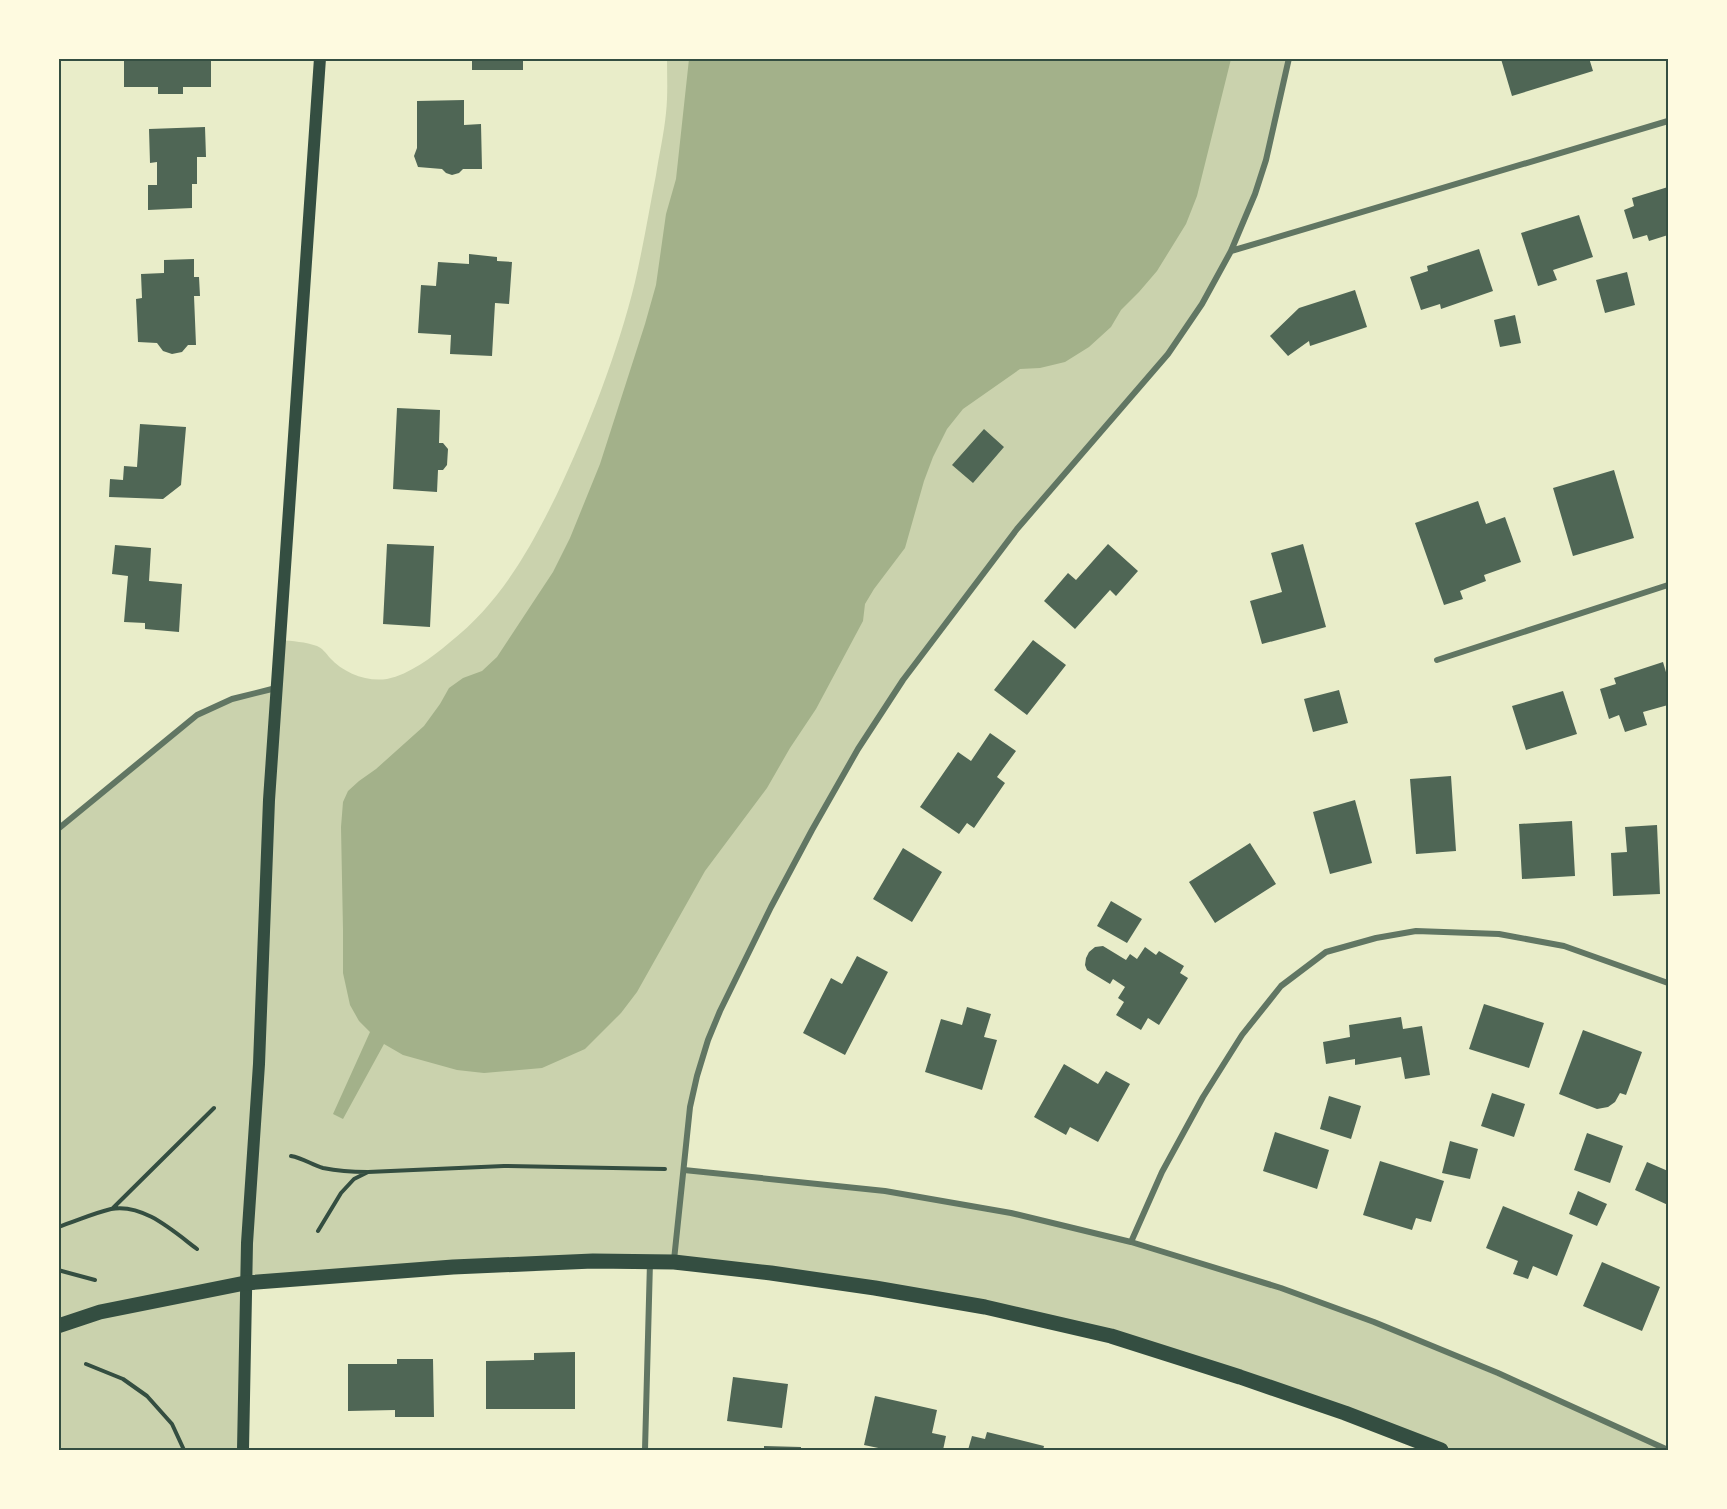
<svg xmlns="http://www.w3.org/2000/svg" width="1727" height="1509" font-family="Poppins,sans-serif">
<style>
.green{fill:#cad2ad}
.water{fill:#a3b18a}
.building{fill:#4f6655}
.lines{fill:none;stroke-linecap:round;stroke-linejoin:round}
.path{stroke:#344e41;stroke-width:4}
.minor{stroke:#617663;stroke-width:6}
.secondary{stroke:#344e41;stroke-width:12}
.primary{stroke:#344e41;stroke-width:15}
.neatline{fill:none;stroke:#344e41;stroke-width:2}
</style>
<rect width="100%" height="100%" fill="#e9edc9"/>
<path class="green" d="M667 59H1289L1266 160 1231 251 1180 338 1017 529 903 680 812 830 720 1011 697 1076 684 1170 885 1191 1011 1213 1131 1242 1281 1288 1374 1322 1668 1450H1441L1240 1377 985 1307 674 1262 246 1283 243 1450H59V829L197 715 232 699 278 688 281 640C292 641 306 642 317 646 322 648 326 653 330 658 344 673 366 682 387 679 410 674 431 658 449 643 500 603 529 551 557 494 588 429 618 352 635 282 643 247 649 211 656 175 659 155 664 134 666 113 668 95 667 76 667 59Z"/>
<path class="water" d="M689 59H1231L1197 196 1186 224 1157 271 1139 292 1121 310 1111 327 1089 347 1065 362 1040 368 1020 369 963 409 947 429 933 457 924 481 905 548 874 589 865 604 863 621 816 709 790 748 767 788 705 871 637 992 621 1013 585 1049 542 1068 484 1073 457 1070 403 1055 384 1044 343 1119 333 1114 370 1032 359 1021 350 1005 343 973V930L341 827 343 802 348 791 359 781 376 769 424 726 440 704 449 688 463 678 482 671 497 657 553 572 570 538 600 464 645 324 656 285 666 214 676 179Z"/>
<path class="building" d="M124 58H211V87H183V94H158V87H124Z
M472 58H523V70H472Z
M1503 58H1589L1593 71 1512 96 1501 59Z
M464 100V125L481 124 482 169H463L459 173 452 175 446 173 442 169 418 167 414 156 417 148V101Z
M205 127 206 157H197V184H192V208L148 210V185H157V162L150 163 149 129Z
M1668 187V235L1649 241 1647 235 1633 239 1624 210 1634 206 1632 198Z
M1579 215 1593 257 1553 270 1557 280 1538 286 1521 233Z
M1479 249 1493 291 1441 309 1440 304 1421 310 1410 277 1428 271 1427 266Z
M469 254 497 257V261L512 262 509 304 495 303 492 356 450 354 451 335 418 333 421 285 436 286 438 262 469 264Z
M194 259V277H199L200 296H194L196 345H188L182 352 172 354 163 351 157 343 138 342 136 299 142 298 141 274 164 273V260Z
M1627 272 1635 305 1605 313 1596 280Z
M1355 290 1367 327 1310 346 1309 341 1288 356 1270 336 1299 308Z
M1515 315 1521 343 1500 347 1494 320Z
M397 408 440 410 439 443H443L448 449 447 465 443 470H438L437 492 393 489Z
M140 424 186 427 181 485 163 499 109 497 110 479 123 480 124 466 137 467Z
M984 429 1004 447 973 483 952 465Z
M1614 470 1634 538 1573 556 1553 488Z
M1478 501 1486 524 1505 517 1521 562 1484 575 1486 581 1460 591 1463 599 1444 605 1415 523Z
M387 544 434 546 430 627 383 624Z
M1108 544 1138 571 1116 596 1110 590 1075 629 1044 601 1068 573 1076 580Z
M1303 544 1326 627 1262 644 1250 601 1282 592 1271 553Z
M115 545 151 548 149 581 182 584 179 632 145 629V623L124 622 128 576 112 574Z
M1033 640 1066 665 1027 715 994 690Z
M1663 662 1668 679V705L1643 712 1647 725 1625 732 1619 715 1609 719 1600 689 1616 684 1614 678Z
M1339 690 1348 723 1313 732 1304 699Z
M1563 691 1577 734 1526 750 1512 706Z
M990 733 1016 751 997 777 1005 783 974 828 967 823 959 834 920 807 958 752 971 761Z
M1451 776 1456 851 1416 854 1410 779Z
M1355 800 1372 863 1330 874 1313 812Z
M1572 821 1575 876 1522 879 1519 824Z
M1657 825 1660 894 1613 896 1611 853 1627 852 1625 827Z
M1250 843 1276 884 1215 923 1189 882Z
M903 848 942 872 912 922 873 899Z
M1111 901 1142 919 1127 943 1097 926Z
M1103 946 1126 960 1130 954 1137 959 1145 947 1156 955 1159 951 1184 966 1180 973 1188 978 1159 1025 1148 1018 1141 1030 1116 1015 1124 1002 1118 998 1125 987 1113 979 1110 984 1087 970 1085 965 1086 958 1089 952 1095 947Z
M857 956 888 972 845 1055 803 1033 831 978 842 984Z
M1484 1004 1544 1023 1529 1068 1469 1049Z
M967 1007 991 1014 984 1037 997 1040 982 1090 925 1072 941 1019 962 1025Z
M1401 1017 1403 1029 1422 1026 1430 1075 1405 1079 1401 1057 1355 1065V1059L1326 1064 1323 1042 1350 1037 1349 1025Z
M1583 1030 1642 1052 1626 1095 1620 1093 1615 1102 1608 1107 1597 1109 1559 1094Z
M1064 1064 1098 1084 1106 1071 1130 1084 1098 1142 1070 1127 1066 1135 1034 1117Z
M1492 1093 1525 1104 1514 1137 1481 1126Z
M1329 1096 1361 1106 1351 1139 1320 1129Z
M1275 1132 1329 1150 1317 1189 1263 1171Z
M1587 1133 1623 1146 1610 1183 1574 1170Z
M1450 1141 1478 1149 1470 1179 1442 1173Z
M1380 1161 1444 1181 1431 1222 1416 1218 1412 1230 1363 1215Z
M1647 1162 1668 1171V1205L1635 1190Z
M1578 1191 1607 1204 1597 1226 1569 1214Z
M1503 1206 1573 1235 1557 1276 1533 1266 1528 1279 1513 1274 1518 1261 1486 1248Z
M1602 1262 1660 1287 1642 1331 1583 1306Z
M575 1352V1409H486V1361L534 1360V1353Z
M397 1359H433L434 1417H395V1410L348 1411V1364H397Z
M733 1377 788 1384 782 1428 727 1421Z
M875 1396 937 1410 932 1433 946 1436 943 1450H888L864 1445Z
M987 1432 1044 1446 1043 1450H968L972 1436 985 1439Z
M764 1446 801 1447V1450H764Z"/>
<g class="lines">
<path class="path" d="M291 1156C303 1158 312 1165 323 1168 338 1171 352 1172 367 1172
M113 1208 214 1108
M58 1227C76 1221 94 1213 111 1209 143 1203 173 1231 197 1249
M318 1231 341 1193 354 1179 368 1172 504 1166 665 1169
M58 1270 95 1280
M86 1364 123 1379 147 1396 172 1424 184 1450"/>
<path class="minor" d="M1231 251 1668 121
M1437 660 1668 585
M58 829 197 715 232 699 276 688
M684 1170 885 1191 1011 1213 1131 1242 1281 1288 1374 1322 1498 1373 1668 1450
M1131 1242 1162 1172 1203 1097 1242 1035 1281 986 1326 952 1376 938 1416 931 1499 934 1564 946 1668 983
M674 1260 690 1107 697 1076 708 1040 720 1011 771 907 812 830 858 749 903 680 1017 529 1168 354 1202 304 1231 251 1255 194 1266 160 1289 58
M645 1450 650 1262"/>
<path class="secondary" d="M243 1450 247 1243 259 1064 269 800 320 58"/>
<path class="primary" d="M58 1326 100 1312 245 1283 453 1267 593 1261 674 1262 771 1273 875 1288 985 1307 1111 1336 1240 1377 1345 1413 1441 1450"/>
</g>
<rect width="1727" height="1509" fill="none" stroke="#fefae0" stroke-width="120"/>
<rect x="60" y="60" width="1607" height="1389" class="neatline"/>
</svg>
